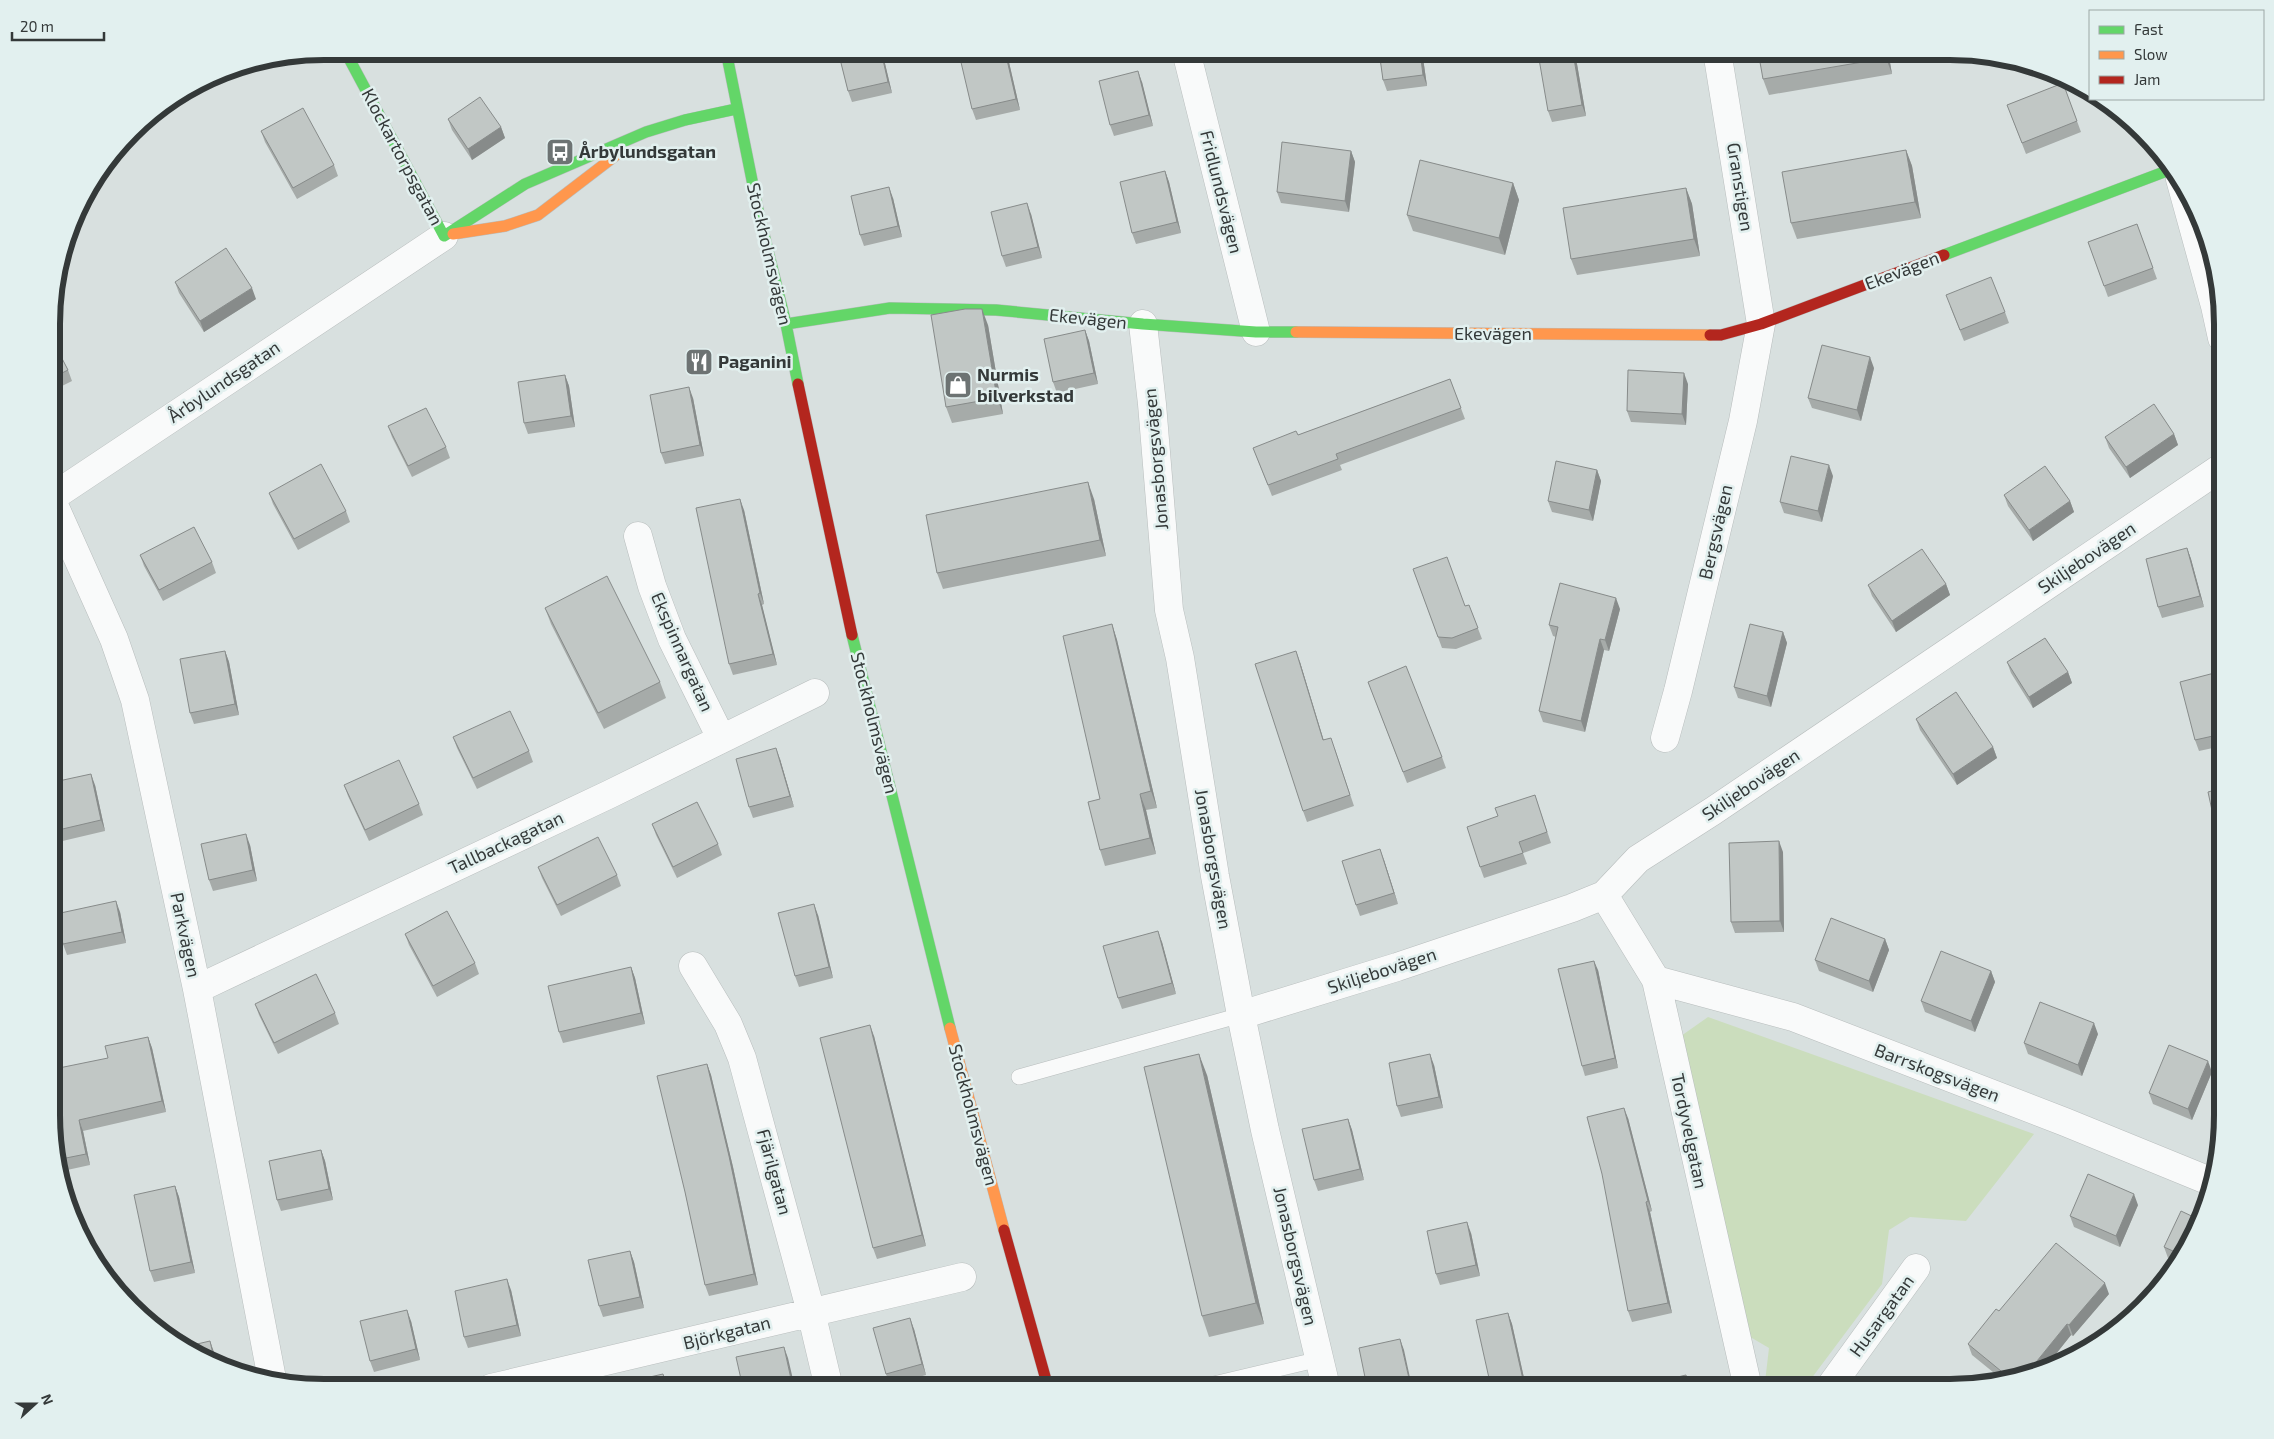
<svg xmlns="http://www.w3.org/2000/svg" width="2274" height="1439" font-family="'Exo 2',sans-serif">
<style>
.green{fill:#cbddbd}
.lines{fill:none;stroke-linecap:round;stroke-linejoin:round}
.lane-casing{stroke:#b8bdbd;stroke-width:16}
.street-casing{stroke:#b8bdbd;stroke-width:29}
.fast-casing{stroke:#b8bdbd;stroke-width:12}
.slow-casing{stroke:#b8bdbd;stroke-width:12}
.jam-casing{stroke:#b8bdbd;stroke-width:12}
.lane{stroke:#f9fafa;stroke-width:15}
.street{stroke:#f9fafa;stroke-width:28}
.fast{stroke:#63d668;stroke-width:11}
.slow{stroke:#ff974d;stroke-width:11}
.jam{stroke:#b3261e;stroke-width:11}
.wall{fill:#a6aba9}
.shaded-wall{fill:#878b8a}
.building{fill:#c1c7c5;stroke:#878b8a}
.labels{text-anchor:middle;stroke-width:5;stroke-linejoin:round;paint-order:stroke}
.poi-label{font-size:18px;font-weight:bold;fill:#343939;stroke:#e2f0ef;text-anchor:start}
.street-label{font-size:18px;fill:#343939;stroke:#e2f0ef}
.rim{fill:none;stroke:#343939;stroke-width:6}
</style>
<rect width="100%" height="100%" fill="#d8e0df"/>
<path class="green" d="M1708 1017 2034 1134 1966 1221 1910 1217 1889 1230 1882 1284 1805 1387H1750L1765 1382 1769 1348 1740 1331 1681 1036Z"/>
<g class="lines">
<defs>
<path id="lane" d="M1019 1077 1241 1015
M1201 1387 1320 1359"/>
<path id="street" d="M1186 51 1256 332
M2180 179 2215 306 2222 338
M1143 324 1152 404 1169 610 1180 658 1215 876 1241 1015 1265 1130 1326 1387
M54 496 444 236
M54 505 114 639 135 700 197 989 272 1379
M638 536 652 586 672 639 721 738
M1665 738 1678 691 1743 421 1761 324 1717 51
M1604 895 1656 980 1746 1379
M693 966 728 1024 742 1058 811 1312 829 1388
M1656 980 1793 1017 2065 1122 2212 1182
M197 989 610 794 815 693
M1241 1015 1397 967 1572 908 1604 895 1638 859 1713 811 2222 467
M1830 1387 1916 1268
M491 1388 962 1277"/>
<path id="fast" d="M345 51 444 236
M726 51 758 210 786 324 798 384
M444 236 525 184 646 132 685 120 736 109
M1944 255 2172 169
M786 324 890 308 996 310 1143 324 1256 332H1296
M852 635 950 1028"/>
<path id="slow" d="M453 234 505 226 538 215 615 156
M1296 332 1710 335
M950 1028 1004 1230"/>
<path id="jam" d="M1710 335H1721L1761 324 1944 255
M798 384 852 635
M1004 1230 1048 1387"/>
</defs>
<use href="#lane" class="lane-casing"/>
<use href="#street" class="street-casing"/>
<use href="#fast" class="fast-casing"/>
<use href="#slow" class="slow-casing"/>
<use href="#jam" class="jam-casing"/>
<use href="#lane" class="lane"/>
<use href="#street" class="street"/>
<use href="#fast" class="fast"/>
<use href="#slow" class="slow"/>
<use href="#jam" class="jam"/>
</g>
<path class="wall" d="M838 51H882L892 93 852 102 848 91Z
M1379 51H1422L1427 86 1387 91 1383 80Z
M1888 51 1892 74 1769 95 1763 79Z
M1573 53 1577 64 1586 116 1552 122 1548 111Z
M1008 58 1020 110 976 120 972 109Z
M243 67 210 85 207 80 220 72Z
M1142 82 1153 126 1114 136 1110 125Z
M2063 83 2081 132 2026 154 2007 105Z
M448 119 501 127 505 138 472 160 452 130Z
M261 131 334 165 338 176 297 199 265 142Z
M1906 150 1912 166 1921 218 1797 239 1791 223Z
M1351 151 1355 162 1349 212 1281 203 1277 192Z
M1165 171 1169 182 1181 233 1136 244 1132 233Z
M1513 183 1519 200 1505 255 1413 231 1407 215Z
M1686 188 1692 204 1700 256 1577 275 1571 259Z
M893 198 902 237 864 246 860 235Z
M1031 214 1042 258 1006 267 1002 256Z
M2137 224 2157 279 2108 297 2088 242Z
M175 282 256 299 204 332 179 293Z
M1950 306 2005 312 2009 323 1964 341Z
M988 325 1003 414 952 423 946 407Z
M1085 330 1089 341 1098 384 1057 393 1053 382Z
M54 343 68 370 72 381 54 390Z
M1874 368 1861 421 1812 408 1808 398Z
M565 375 569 386 575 427 528 434 524 423Z
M1450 379 1465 419 1340 465 1342 470 1272 496 1253 448 1298 435Z
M1688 384 1686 425 1631 422 1627 411Z
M693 398 704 456 665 464 661 453Z
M388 426 446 447 450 458 412 477 392 437Z
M2174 434 2178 445 2130 478 2109 448 2105 437Z
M1597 470 1601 481 1593 521 1552 512 1548 501Z
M1833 476 1822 522 1784 513 1780 502Z
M269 493 346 511 350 522 298 550 273 504Z
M2004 495 2070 501 2074 512 2033 541 2008 506Z
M1094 499 1106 556 943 589 937 573Z
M744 510 764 604 762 605 777 665 733 675 729 664Z
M2187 548 2191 559 2204 607 2162 618 2158 607Z
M140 555 212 562 216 573 163 601 144 566Z
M1413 569 1465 606 1469 605 1482 639 1456 649 1442 648Z
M1946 584 1950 595 1896 632 1872 596 1868 585Z
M545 608 660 682 666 698 604 729 551 624Z
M1620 609 1609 651 1604 650 1585 732 1543 722 1539 711 1556 637 1553 636 1549 625Z
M1112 624 1117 640 1157 808 1146 810 1156 854 1105 866 1100 850V799Z
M1783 632 1787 643 1771 707 1738 698 1734 687Z
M225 651 229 662 239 715 194 724 190 713Z
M1300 662 1323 740 1335 749 1354 806 1307 822 1303 811Z
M2007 662 2068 672 2072 683 2033 708 2011 673Z
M2222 671V746L2199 751 2195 740Z
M1368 682 1442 757 1446 768 1407 783Z
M54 708 58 724 54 725Z
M1916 719 1993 747 1997 758 1957 785 1920 730Z
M453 737 529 751 533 762 477 789 457 748Z
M780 759 794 807 753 818 749 807Z
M54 782 95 785 105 831 54 843Z
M344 785 419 804 423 815 369 841 348 796Z
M2222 788V849L2218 838Z
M1535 795 1551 843 1523 853 1527 864 1484 878 1480 867 1498 816Z
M652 824 718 844 722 855 677 878 656 835Z
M250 845 257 881 213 891 209 880Z
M1783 852 1784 932 1735 933 1731 922Z
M1384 860 1398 904 1360 916 1356 905Z
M538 867 617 875 621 886 561 916 542 878Z
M120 912 126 943 67 955 63 944Z
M818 915 833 978 799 987 795 976Z
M405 934 475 963 479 974 437 997 409 945Z
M1885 939 1889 950 1873 992 1819 971 1815 960Z
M1162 942 1176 994 1122 1009 1118 998Z
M631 967 635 978 645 1024 563 1043 559 1032Z
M1598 970 1618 1068 1585 1076 1582 1066Z
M1991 971 1995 982 1975 1032 1925 1012 1921 1001Z
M255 1004 335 1013 339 1024 278 1054 259 1015Z
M2098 1034 2082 1076 2028 1054 2024 1043Z
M874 1036 926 1246 877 1259 873 1248Z
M148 1037 152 1048 166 1112 83 1131 90 1165 58 1172 54 1150 108 1058Z
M707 1064 711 1075 733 1167 758 1285 709 1296 705 1285 685 1192Z
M1434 1065 1443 1108 1401 1117 1397 1106Z
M2212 1072 2192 1120 2153 1104 2149 1093Z
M1207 1075 1264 1324 1209 1337 1202 1316Z
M1628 1118 1652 1211 1650 1212 1672 1313 1632 1322 1628 1311Z
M1348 1119 1352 1130 1364 1180 1318 1191 1314 1180Z
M321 1150 325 1161 333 1200 281 1211 277 1200Z
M175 1186 179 1197 195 1273 154 1282 150 1271Z
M2138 1205 2120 1247 2074 1227 2070 1216Z
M2200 1220 2179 1263 2168 1258 2164 1247Z
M1471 1233 1480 1276 1440 1285 1436 1274Z
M630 1251 634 1262 644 1308 603 1317 599 1306Z
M511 1290 521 1336 468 1348 464 1337Z
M2109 1294 2073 1336 2071 1335 2044 1369 2021 1378 2004 1381 1972 1355 1968 1344 1999 1311Z
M1508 1313 1512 1324 1526 1387H1491Z
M411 1321 420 1360 374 1372 370 1361Z
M914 1329 926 1375 890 1385 886 1374Z"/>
<path class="shaded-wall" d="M881 51H882L892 93 888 82Z
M1005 51 1008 58 1020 110 1016 99Z
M1420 51H1422L1427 86 1423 75Z
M1885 51H1888L1892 74 1886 58Z
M1573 53 1577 64 1586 116 1582 105Z
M1138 71 1142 82 1153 126 1149 115Z
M501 127 505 138 472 160 468 149Z
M1906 150 1912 166 1921 218 1915 202Z
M1351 151 1355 162 1349 212 1345 201Z
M1165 171 1169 182 1181 233 1177 222Z
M1513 183 1519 200 1505 255 1499 238Z
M889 187 893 198 902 237 898 226Z
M1686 188 1692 204 1700 256 1694 239Z
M1027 203 1031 214 1042 258 1038 247Z
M252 288 256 299 204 332 200 321Z
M982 309 988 325 1003 414 997 398Z
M1085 330 1089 341 1098 384 1094 373Z
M1870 357 1874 368 1861 421 1857 410Z
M1684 373 1688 384 1686 425 1682 414Z
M565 375 569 386 575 427 571 416Z
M689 387 693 398 704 456 700 445Z
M2174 434 2178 445 2130 478 2126 467Z
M1829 465 1833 476 1822 522 1818 511Z
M1597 470 1601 481 1593 521 1589 510Z
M1088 482 1094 499 1106 556 1100 540Z
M740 499 744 510 764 604 760 593Z
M2070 501 2074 512 2033 541 2029 530Z
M2187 548 2191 559 2204 607 2200 596Z
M1946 584 1950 595 1896 632 1892 621Z
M758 594 762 605 777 665 773 654Z
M1616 598 1620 609 1609 651 1605 640Z
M1112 624 1117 640 1157 808 1151 791Z
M1783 632 1787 643 1771 707 1767 696Z
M1600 639 1604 650 1585 732 1581 721Z
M225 651 229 662 239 715 235 704Z
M1296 651 1300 662 1327 751 1323 740Z
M2068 672 2072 683 2033 708 2029 697Z
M1993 747 1997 758 1957 785 1953 774Z
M776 748 780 759 794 807 790 796Z
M91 774 95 785 105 831 101 820Z
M1140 794 1146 810 1156 854 1150 838Z
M246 834 250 845 257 881 253 870Z
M1779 841 1783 852 1784 932 1780 921Z
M1380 849 1384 860 1398 904 1394 893Z
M116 901 120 912 126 943 122 932Z
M814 904 818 915 833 978 829 967Z
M1158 931 1162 942 1176 994 1172 983Z
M1885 939 1889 950 1873 992 1869 981Z
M1594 961 1598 970 1618 1068 1615 1058Z
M631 967 635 978 645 1024 641 1013Z
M1991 971 1995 982 1975 1032 1971 1021Z
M2094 1023 2098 1034 2082 1076 2078 1065Z
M870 1025 874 1036 926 1246 922 1235Z
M148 1037 152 1048 166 1112 162 1101Z
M1199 1054 1207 1075 1264 1324 1256 1303Z
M1430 1054 1434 1065 1443 1108 1439 1097Z
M2208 1061 2212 1072 2192 1120 2188 1109Z
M707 1064 711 1075 733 1167 758 1285 754 1274Z
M1624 1108 1628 1118 1652 1211 1648 1201Z
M1348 1119 1352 1130 1364 1180 1360 1169Z
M79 1120 83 1131 90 1165 86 1154Z
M321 1150 325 1161 333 1200 329 1189Z
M175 1186 179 1197 195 1273 191 1262Z
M2134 1194 2138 1205 2120 1247 2116 1236Z
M1646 1202 1650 1212 1672 1313 1668 1303Z
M1467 1222 1471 1233 1480 1276 1476 1265Z
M630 1251 634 1262 644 1308 640 1297Z
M507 1279 511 1290 521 1336 517 1325Z
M2105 1283 2109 1294 2073 1336 2069 1325Z
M407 1310 411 1321 420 1360 416 1349Z
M1508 1313 1512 1324 1526 1387H1525L1524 1384Z
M910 1318 914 1329 926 1375 922 1364Z
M2067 1324 2071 1335 2044 1369 2024 1377Z
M1400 1339 1404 1350 1412 1387H1411Z
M210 1341 214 1352 216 1364 215 1363Z
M784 1347 788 1358 795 1388H793Z"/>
<path class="building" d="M838 51H881L888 82 848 91Z
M986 51H1005L1016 99 972 109 960 58Z
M1379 51H1420L1423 75 1383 80Z
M1758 51H1885L1886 58 1763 79Z
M1573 53 1582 105 1548 111 1539 59Z
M1138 71 1149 115 1110 125 1099 81Z
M2063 83 2077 121 2022 143 2007 105Z
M480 97 501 127 468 149 448 119Z
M303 108 334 165 293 188 261 131Z
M1282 142 1351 151 1345 201 1277 192Z
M1906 150 1915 202 1791 223 1782 172Z
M1420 160 1513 183 1499 238 1407 215Z
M1165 171 1177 222 1132 233 1120 182Z
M889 187 898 226 860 235 851 196Z
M1686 188 1694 239 1571 259 1563 208Z
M1027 203 1038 247 1002 256 991 212Z
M2137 224 2153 268 2104 286 2088 242Z
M226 248 252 288 200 321 175 282Z
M1991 277 2005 312 1960 330 1946 295Z
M965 309H982L997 398 946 407 931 315Z
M1085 330 1094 373 1053 382 1044 339Z
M54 343 68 370 54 377Z
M1822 345 1870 357 1857 410 1808 398Z
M1628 370 1684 373 1682 414 1627 411Z
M565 375 571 416 524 423 518 382Z
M1450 379 1461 408 1336 454 1338 459 1268 485 1253 448 1296 431 1298 435Z
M689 387 700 445 661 453 650 395Z
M2154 404 2174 434 2126 467 2105 437Z
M426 408 446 447 408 466 388 426Z
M1791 456 1829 465 1818 511 1780 502Z
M1556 461 1597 470 1589 510 1548 501Z
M321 464 346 511 294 539 269 493Z
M2045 466 2070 501 2029 530 2004 495Z
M1088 482 1100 540 937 573 926 515Z
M740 499 760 593 758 594 773 654 729 664 696 508Z
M194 527 212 562 159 590 140 555Z
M2187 548 2200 596 2158 607 2146 559Z
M1922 549 1946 584 1892 621 1868 585Z
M1447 557 1465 606 1469 605 1478 628 1452 638 1438 637 1413 569Z
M607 576 660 682 598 713 545 608Z
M1560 583 1616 598 1605 640 1600 639 1581 721 1539 711 1558 627 1549 625Z
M1112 624 1151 791 1140 794 1150 838 1100 850 1088 802 1100 799 1063 636Z
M1750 624 1783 632 1767 696 1734 687Z
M2045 638 2068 672 2029 697 2007 662Z
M225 651 235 704 190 713 180 659Z
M1296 651 1323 740 1331 738 1350 795 1303 811 1255 664Z
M1406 666 1442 757 1403 772 1368 682Z
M2222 671V734L2195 740 2180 682Z
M1956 692 1993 747 1953 774 1916 719Z
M510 711 529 751 473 778 453 737Z
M776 748 790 796 749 807 736 759Z
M399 760 419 804 365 830 344 785Z
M91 774 101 820 54 831V782Z
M2222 788V837L2218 838 2208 792Z
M1535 795 1547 832 1519 842 1523 853 1480 867 1467 827 1498 816 1495 808Z
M697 802 718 844 673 867 652 824Z
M246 834 253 870 209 880 201 844Z
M598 837 617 875 557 905 538 867Z
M1779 841 1780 921 1731 922 1729 843Z
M1380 849 1394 893 1356 905 1342 861Z
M116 901 122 932 63 944 56 914Z
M814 904 829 967 795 976 778 913Z
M447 911 475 963 433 986 405 934Z
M1831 918 1885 939 1869 981 1815 960Z
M1158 931 1172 983 1118 998 1103 946Z
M1941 951 1991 971 1971 1021 1921 1001Z
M1594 961 1615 1058 1582 1066 1558 969Z
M631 967 641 1013 559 1032 548 986Z
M316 974 335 1013 274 1043 255 1004Z
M2040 1002 2094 1023 2078 1065 2024 1043Z
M870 1025 922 1235 873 1248 820 1038Z
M148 1037 162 1101 79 1120 86 1154 56 1160 54 1150V1069L108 1058 105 1046Z
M2169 1045 2208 1061 2188 1109 2149 1093Z
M1199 1054 1256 1303 1202 1316 1144 1067Z
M1430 1054 1439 1097 1397 1106 1389 1063Z
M707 1064 729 1156 754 1274 705 1285 685 1192 657 1076Z
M1624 1108 1648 1201 1646 1202 1668 1303 1628 1311 1602 1174 1587 1117Z
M1348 1119 1360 1169 1314 1180 1302 1129Z
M321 1150 329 1189 277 1200 269 1161Z
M2088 1174 2134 1194 2116 1236 2070 1216Z
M175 1186 191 1262 150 1271 134 1195Z
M2181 1211 2200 1220 2182 1255 2164 1247Z
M1467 1222 1476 1265 1436 1274 1427 1231Z
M2056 1243 2105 1283 2069 1325 2067 1324 2024 1377 2012 1380 1968 1344 1996 1309 1999 1311Z
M630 1251 640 1297 599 1306 588 1260Z
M507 1279 517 1325 464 1337 455 1291Z
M407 1310 416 1349 370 1361 360 1321Z
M1508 1313 1524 1384 1509 1387H1491L1476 1320Z
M910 1318 922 1364 886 1374 873 1328Z
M1400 1339 1411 1387H1367L1359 1348Z
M210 1341 215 1363 184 1347Z
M784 1347 793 1388H743L736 1357Z
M663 1374 667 1388H620L619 1384Z
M1686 1375 1689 1387H1640V1386Z"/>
<defs>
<symbol id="bus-square" viewBox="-11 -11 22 22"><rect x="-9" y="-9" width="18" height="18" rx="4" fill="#6d7373" stroke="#e2f0ef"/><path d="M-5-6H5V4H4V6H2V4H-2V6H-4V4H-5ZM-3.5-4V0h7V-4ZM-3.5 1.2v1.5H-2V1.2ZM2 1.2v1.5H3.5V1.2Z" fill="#fff"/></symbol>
<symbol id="restaurant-square" viewBox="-11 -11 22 22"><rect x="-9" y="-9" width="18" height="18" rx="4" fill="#6d7373" stroke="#e2f0ef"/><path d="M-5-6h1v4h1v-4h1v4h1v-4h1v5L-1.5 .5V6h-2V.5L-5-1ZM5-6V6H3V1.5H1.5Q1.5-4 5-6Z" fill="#fff"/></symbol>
<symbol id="shop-square" viewBox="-11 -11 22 22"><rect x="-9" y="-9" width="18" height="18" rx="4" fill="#6d7373" stroke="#e2f0ef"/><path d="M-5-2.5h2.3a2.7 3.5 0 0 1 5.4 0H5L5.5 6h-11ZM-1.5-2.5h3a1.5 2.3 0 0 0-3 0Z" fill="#fff"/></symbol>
</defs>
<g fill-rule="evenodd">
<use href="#bus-square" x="544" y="136" width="32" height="32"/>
<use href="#restaurant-square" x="683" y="346" width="32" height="32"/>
<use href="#shop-square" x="942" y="369" width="32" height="32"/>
</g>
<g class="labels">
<g class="poi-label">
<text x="579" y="158">Årbylundsgatan</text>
<text x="718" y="368">Paganini</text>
<text x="977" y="381">Nurmis<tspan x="977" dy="21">bilverkstad</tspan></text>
</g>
<g class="street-label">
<text transform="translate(402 157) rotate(62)" y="6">Klockartorpsgatan</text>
<text transform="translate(1740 187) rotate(81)" y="6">Granstigen</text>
<text transform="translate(1221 192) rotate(76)" y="6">Fridlundsvägen</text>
<text transform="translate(769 254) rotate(77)" y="6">Stockholmsvägen</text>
<text transform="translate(1902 271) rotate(-21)" y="6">Ekevägen</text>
<text transform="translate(1088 319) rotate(6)" y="6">Ekevägen</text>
<text x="1493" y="340">Ekevägen</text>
<text transform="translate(224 382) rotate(-34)" y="6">Årbylundsgatan</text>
<text transform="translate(1156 459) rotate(-95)" y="6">Jonasborgsvägen</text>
<text transform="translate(1716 532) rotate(-77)" y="6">Bergsvägen</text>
<text transform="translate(2087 558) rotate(-34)" y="6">Skiljebovägen</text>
<text transform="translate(682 652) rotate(66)" y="6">Ekspinnargatan</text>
<text transform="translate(874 723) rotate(76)" y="6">Stockholmsvägen</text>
<text transform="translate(1751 785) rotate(-34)" y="6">Skiljebovägen</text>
<text transform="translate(506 843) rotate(-25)" y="6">Tallbackagatan</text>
<text transform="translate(1213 859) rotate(80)" y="6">Jonasborgsvägen</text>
<text transform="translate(185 935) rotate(78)" y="6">Parkvägen</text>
<text transform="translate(1382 971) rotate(-18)" y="6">Skiljebovägen</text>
<text transform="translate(1937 1073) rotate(21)" y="6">Barrskogsvägen</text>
<text transform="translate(973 1115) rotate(75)" y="6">Stockholmsvägen</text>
<text transform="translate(1689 1131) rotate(78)" y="6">Tordyvelgatan</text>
<text transform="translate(774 1172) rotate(75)" y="6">Fjärilgatan</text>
<text transform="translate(1295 1256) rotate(77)" y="6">Jonasborgsvägen</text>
<text transform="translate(1882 1316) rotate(-54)" y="6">Husargatan</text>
<text transform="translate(727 1333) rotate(-14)" y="6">Björkgatan</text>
</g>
</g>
<path d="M0 0H2274V1439H0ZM324 60H1950A264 264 0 0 1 2214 324V1115A264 264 0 0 1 1950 1379H324A264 264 0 0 1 60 1115V324A264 264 0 0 1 324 60Z" fill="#e2f0ef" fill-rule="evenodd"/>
<path class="rim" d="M324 60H1950A264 264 0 0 1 2214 324V1115A264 264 0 0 1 1950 1379H324A264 264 0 0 1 60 1115V324A264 264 0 0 1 324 60Z"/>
<rect x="2089" y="10" width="175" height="90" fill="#e2f0ef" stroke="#9ca7a6"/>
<rect x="2099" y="26" width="25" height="8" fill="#63d668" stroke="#9ca7a6"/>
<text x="2134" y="35" font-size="15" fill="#343939">Fast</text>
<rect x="2099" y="51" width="25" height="8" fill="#ff974d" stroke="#9ca7a6"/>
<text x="2134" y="60" font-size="15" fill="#343939">Slow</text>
<rect x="2099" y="76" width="25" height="8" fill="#b3261e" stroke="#9ca7a6"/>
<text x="2134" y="85" font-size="15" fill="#343939">Jam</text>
<g transform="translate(35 1404) rotate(69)" stroke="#e2f0ef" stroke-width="4" paint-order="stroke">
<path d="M0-4L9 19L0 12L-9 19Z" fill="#343939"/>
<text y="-8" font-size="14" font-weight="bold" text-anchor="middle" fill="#343939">N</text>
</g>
<path d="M12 32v8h92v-8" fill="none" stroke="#343939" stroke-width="2.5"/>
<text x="20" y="32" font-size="15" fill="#343939" stroke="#e2f0ef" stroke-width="4" paint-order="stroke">20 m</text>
</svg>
